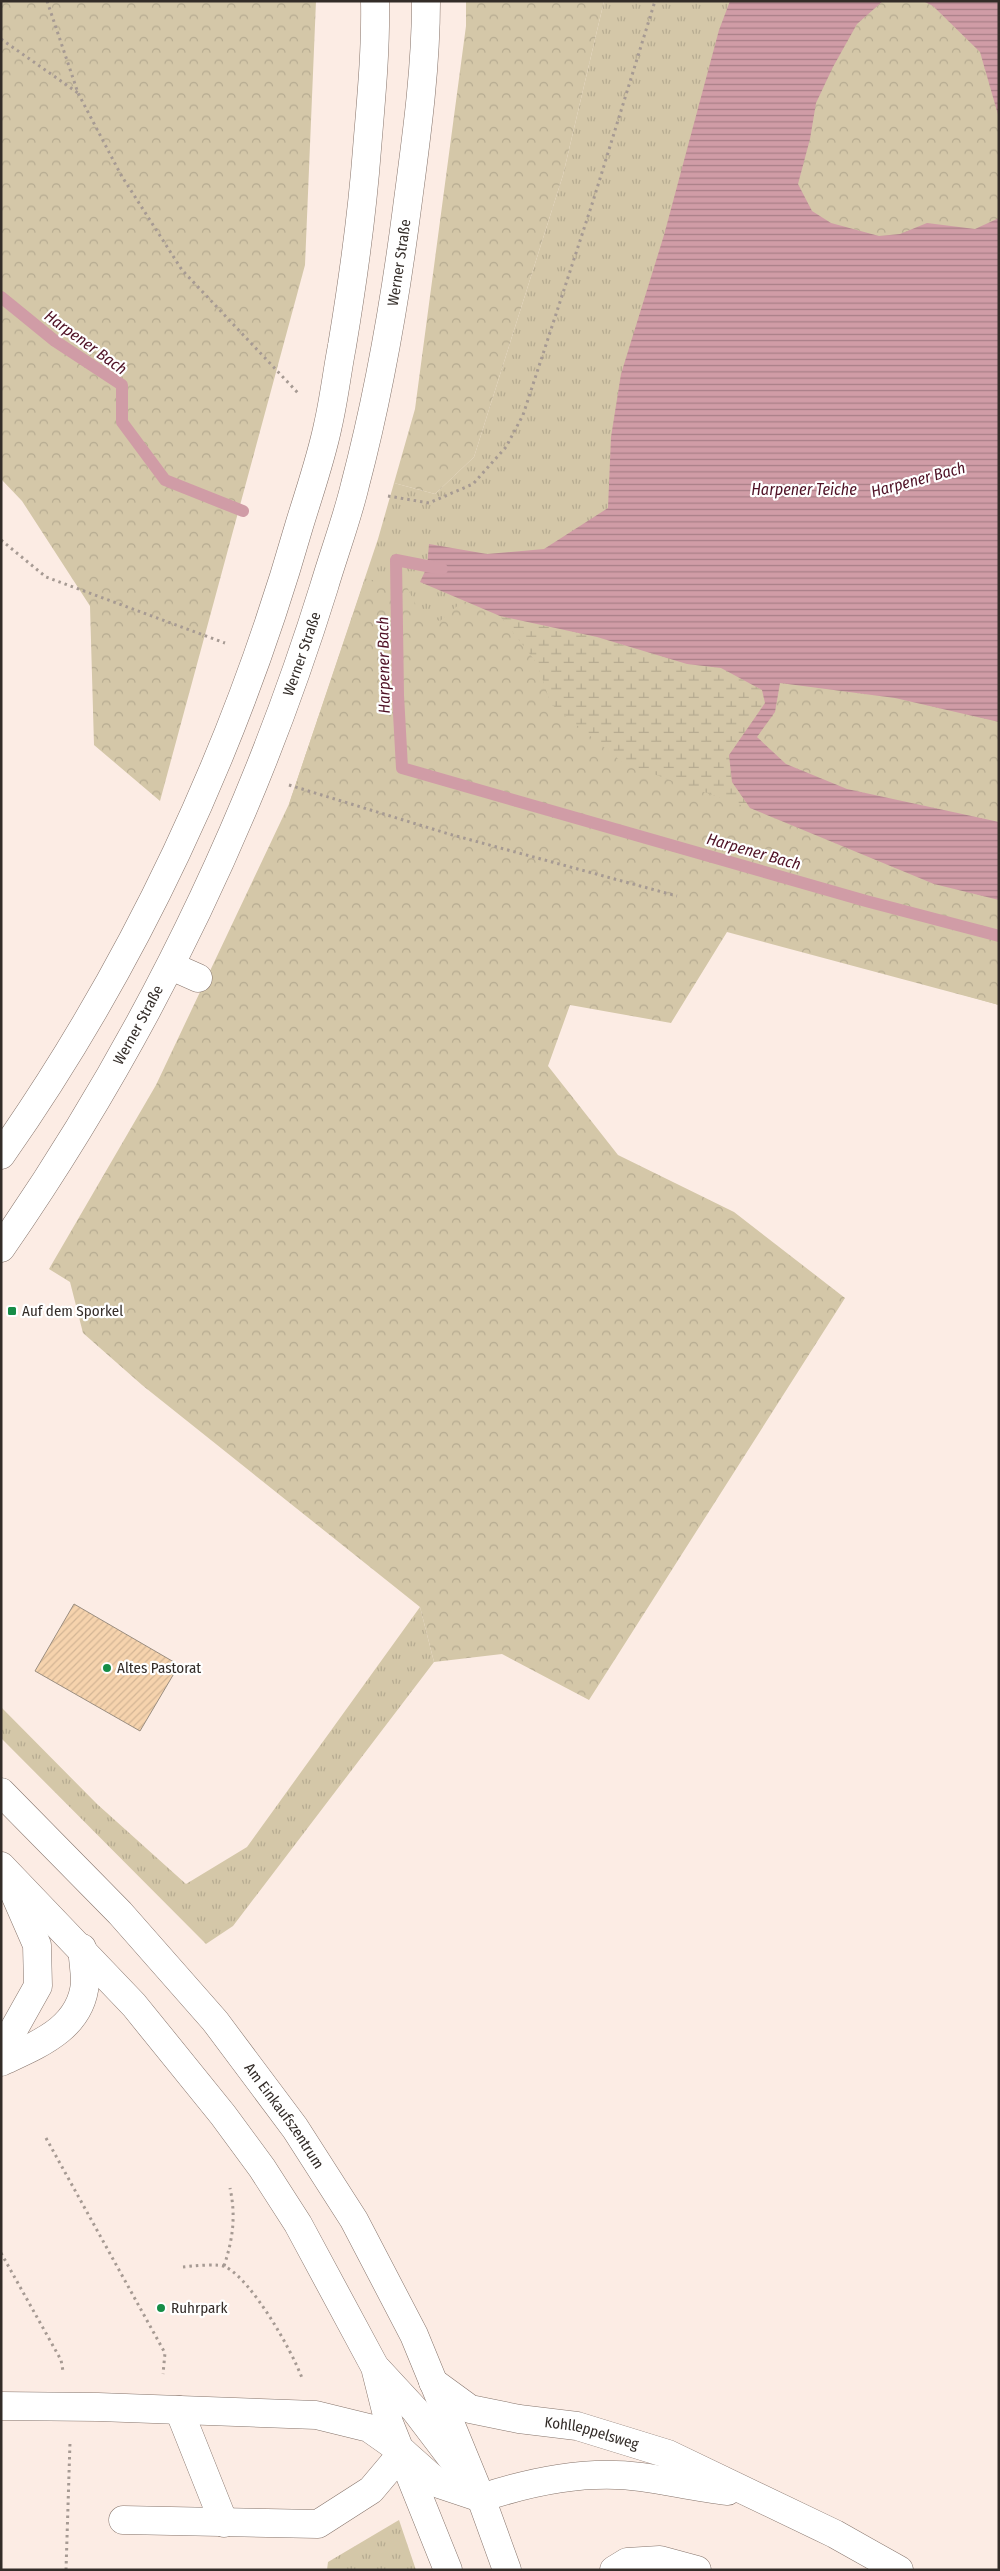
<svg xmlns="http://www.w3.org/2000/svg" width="1000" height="2571" font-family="'Fira Sans Condensed',sans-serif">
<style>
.grass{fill:url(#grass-tufts)}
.forest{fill:url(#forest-crowns)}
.wetland{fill:url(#wetland-marsh)}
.water{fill:url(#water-rules)}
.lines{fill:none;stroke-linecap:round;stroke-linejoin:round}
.stream{stroke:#d09ca6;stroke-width:12}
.building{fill:url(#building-hatch);stroke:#9b8e80}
.minor-casing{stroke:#86746b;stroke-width:29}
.major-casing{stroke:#86746b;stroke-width:29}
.path{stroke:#a69a93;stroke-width:3;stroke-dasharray:2.5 4;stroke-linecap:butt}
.minor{stroke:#fff;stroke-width:28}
.major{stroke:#fff;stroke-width:28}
.poi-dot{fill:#168d47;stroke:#fff;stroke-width:2}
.labels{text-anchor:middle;stroke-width:4.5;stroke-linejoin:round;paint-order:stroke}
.street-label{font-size:15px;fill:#332c28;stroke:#fff}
.poi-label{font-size:15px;fill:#332c28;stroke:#fff;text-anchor:start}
.water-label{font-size:16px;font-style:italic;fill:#4f1125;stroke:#fff}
</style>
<defs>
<pattern id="grass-tufts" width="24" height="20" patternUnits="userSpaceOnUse" patternTransform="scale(1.25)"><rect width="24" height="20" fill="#d4c7a8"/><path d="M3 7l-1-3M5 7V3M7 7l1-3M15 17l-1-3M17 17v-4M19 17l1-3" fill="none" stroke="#b6ab91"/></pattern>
<pattern id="forest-crowns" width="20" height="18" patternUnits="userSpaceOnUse" patternTransform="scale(1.25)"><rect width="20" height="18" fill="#d4c7a8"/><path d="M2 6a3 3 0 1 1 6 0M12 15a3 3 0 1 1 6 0" fill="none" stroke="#b6ab91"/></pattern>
<pattern id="wetland-marsh" width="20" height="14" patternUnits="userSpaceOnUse" patternTransform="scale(1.25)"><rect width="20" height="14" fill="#d4c7a8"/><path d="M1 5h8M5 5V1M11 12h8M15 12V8" fill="none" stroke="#b6ab91"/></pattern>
<pattern id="water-rules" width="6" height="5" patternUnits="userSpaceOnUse" patternTransform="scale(1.25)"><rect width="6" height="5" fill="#d09ca6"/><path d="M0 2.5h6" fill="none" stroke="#a97f87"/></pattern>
<pattern id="building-hatch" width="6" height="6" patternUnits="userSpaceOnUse" patternTransform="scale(1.25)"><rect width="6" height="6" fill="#f6d3ad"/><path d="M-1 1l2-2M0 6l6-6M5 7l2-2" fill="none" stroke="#d3b595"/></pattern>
</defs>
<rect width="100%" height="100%" fill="#fcece4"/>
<path class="grass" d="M604 1H999V1005L289 804 378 539 394 483 435 494 474 457 563 175Z
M420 1607 434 1662 233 1926 206 1944 1 1738V1707L97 1804 186 1884 247 1847Z
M399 2520 416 2570H327L328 2562Z"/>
<path class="forest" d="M1 1H316L305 265 160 801 94 745 90 606 22 501 1 479Z
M466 1H604L563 175 474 457 435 494 394 483 415 409 466 26Z
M883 1H923L932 6 980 52 999 118V218L974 229 927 223 900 234 879 236 831 223 812 211 797 184 810 139 816 103 833 67 857 24Z
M365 579 406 585 421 615 440 621 463 601 500 616 537 663 551 704 625 764 750 808 934 884 999 900V1005L727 932 671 1023 570 1005 548 1066 618 1155 734 1212 845 1298 589 1700 502 1654 434 1662 420 1607 142 1385 83 1333 70 1282 49 1269 156 1085 289 804Z
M779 683 895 698 999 722V822L847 789 786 764 757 737 775 712Z"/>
<path class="wetland" d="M500 616 597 637 687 664 721 668 762 690 765 704 729 755 732 782 750 808 625 764 551 704 537 663Z"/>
<path class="water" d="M730 1H883L857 24 833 67 816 103 810 139 798 184 812 211 831 223 879 236 900 234 927 223 975 229 999 218V722L895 698 780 683 775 712 757 737 786 764 847 789 999 822V900L934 884 750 808 732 782 729 755 765 703 762 690 721 668 687 664 597 637 500 616 420 582 427 567 429 544 487 554 544 549 608 508 611 437 621 374 664 235 719 30Z
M923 1H999V118L980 52 933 6Z"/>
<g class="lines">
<path class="stream" d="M1 297 55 341 122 385V422L165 480 243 511
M442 569 396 560 398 695 402 768 866 901 999 936"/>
</g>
<path class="building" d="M74 1604 179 1665 140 1731 35 1671Z"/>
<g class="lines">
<defs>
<g id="minor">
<path d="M171 966 198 978"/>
<path id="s1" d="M1 1792 120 1913 215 2021 295 2128 354 2220 414 2335 481 2498 507 2570"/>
<path d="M1 1866 134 2005 223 2115 262 2168 298 2224 375 2367 389 2423 448 2570"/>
<path d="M1 2052 38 1986 37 1945 9 1881"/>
<path d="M1 2062C37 2045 81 2029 85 1983 85 1972 83 1959 82 1948"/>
<path d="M378 2370 415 2410 456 2464"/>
<path id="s2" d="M433 2382 470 2409 519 2419 577 2426 668 2454 835 2534 899 2570"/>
<path d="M1 2406 98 2407 316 2415 369 2428 403 2452 439 2484 481 2498"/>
<path d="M179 2410 224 2523"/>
<path d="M481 2498C533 2481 586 2470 641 2477 670 2481 699 2488 728 2491"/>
<path d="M123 2520 318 2524 371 2490 403 2452"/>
<path d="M614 2570 627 2562 660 2560 697 2570"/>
</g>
<g id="major">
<path d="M1 1155C135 964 235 750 299 526 309 493 321 459 328 425 334 399 337 372 342 346 353 280 362 216 367 149 371 100 376 51 375 1"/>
<path id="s3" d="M1 1248C141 1046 251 822 324 587 334 553 347 519 355 485 379 394 395 301 407 208 416 140 426 70 426 1"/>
</g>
</defs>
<use href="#minor" class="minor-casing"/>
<use href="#major" class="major-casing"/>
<path class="path" d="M47 1 78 93 121 175 182 270 298 393
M1 39 78 93
M388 496 429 503 473 484 506 447 523 415 594 198 655 1
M1 540 46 577 225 643
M289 785 449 834 677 896
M46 2138 165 2353 163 2374
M1 2253 61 2360 63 2371
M224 2266C233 2239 236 2216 230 2188
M183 2267C193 2266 219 2263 226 2267 253 2282 291 2349 302 2378
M66 2570 70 2442"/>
<use href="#minor" class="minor"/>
<use href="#major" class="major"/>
</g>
<g class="poi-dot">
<rect x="7" y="1306" width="10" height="10" rx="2.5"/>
<circle cx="107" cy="1668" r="5"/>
<circle cx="161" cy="2308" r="5"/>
</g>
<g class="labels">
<g class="street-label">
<text dy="5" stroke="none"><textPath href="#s3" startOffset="1072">Werner Straße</textPath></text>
<text dy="5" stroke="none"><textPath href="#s3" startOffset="668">Werner Straße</textPath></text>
<text dy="5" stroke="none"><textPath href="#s3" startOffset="262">Werner Straße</textPath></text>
<text dy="5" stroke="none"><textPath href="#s1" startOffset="431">Am Einkaufszentrum</textPath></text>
<text dy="5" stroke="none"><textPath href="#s2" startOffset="170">Kohlleppelsweg</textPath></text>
</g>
<g class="poi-label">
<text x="22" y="1316">Auf dem Sporkel</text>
<text x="117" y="1673">Altes Pastorat</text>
<text x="171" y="2313">Ruhrpark</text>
</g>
<g class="water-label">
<text transform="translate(86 342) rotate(36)" y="6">Harpener Bach</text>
<text transform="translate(918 479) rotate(-15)" y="6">Harpener Bach</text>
<text x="804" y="495">Harpener Teiche</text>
<text transform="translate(383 665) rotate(-91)" y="6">Harpener Bach</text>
<text transform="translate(754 851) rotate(16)" y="6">Harpener Bach</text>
</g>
</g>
<rect width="1000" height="2571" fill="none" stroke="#332c28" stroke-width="5"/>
</svg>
